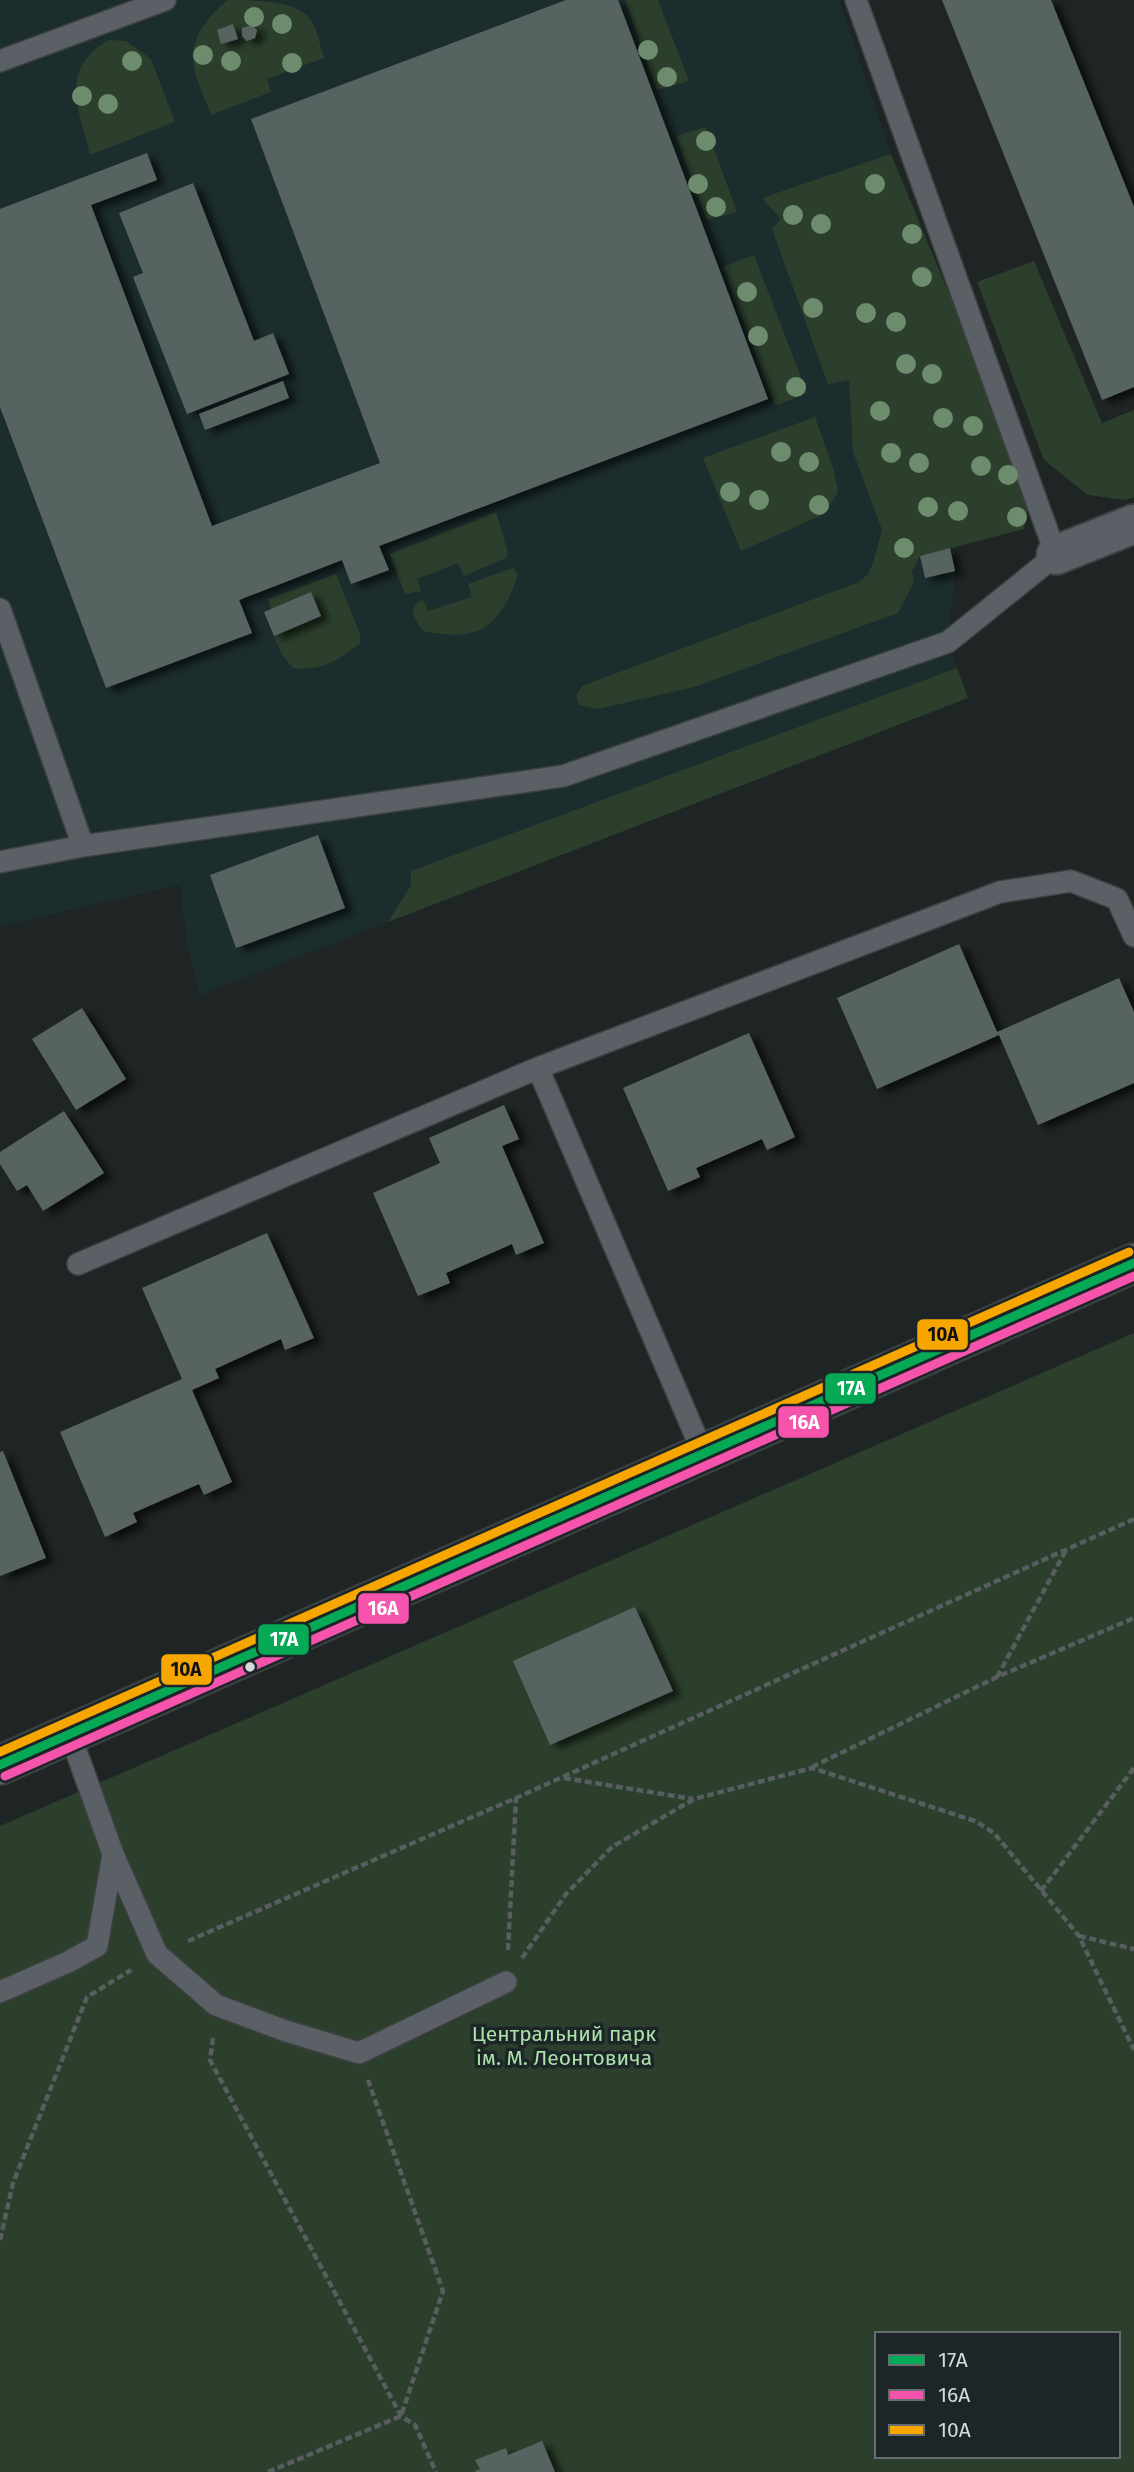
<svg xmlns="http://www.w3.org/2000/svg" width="1134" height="2472" font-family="'Fira Sans',sans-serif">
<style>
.built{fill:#1c2d2e}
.green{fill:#2c3f2c;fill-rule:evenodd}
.building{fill:#576461;filter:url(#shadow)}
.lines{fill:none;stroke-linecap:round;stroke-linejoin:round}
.service-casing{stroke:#3d4040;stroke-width:24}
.minor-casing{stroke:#3d4040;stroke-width:42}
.primary-casing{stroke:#3d4040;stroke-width:42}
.path{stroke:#585d60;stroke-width:4.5;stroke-dasharray:7 3.5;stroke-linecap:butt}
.service{stroke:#5a6065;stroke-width:21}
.minor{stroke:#5a6065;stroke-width:38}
.primary{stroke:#5a6165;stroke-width:38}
.bus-1-casing{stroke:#1c2527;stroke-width:14}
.bus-2-casing{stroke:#1c2527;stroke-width:14}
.bus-3-casing{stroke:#1c2527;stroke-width:14}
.bus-1{stroke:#06aa56;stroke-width:9}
.bus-2{stroke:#f653ac;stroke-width:9}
.bus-3{stroke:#f7a600;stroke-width:9}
.tree{fill:#6c8c6d}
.bus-dot{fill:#d5dadb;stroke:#1c2527;stroke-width:2.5}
.labels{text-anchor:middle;stroke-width:7;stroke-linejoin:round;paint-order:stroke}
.park-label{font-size:21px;fill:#abe2a8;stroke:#1c2527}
.line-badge{stroke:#1c2527;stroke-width:2.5}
.badge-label{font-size:19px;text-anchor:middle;font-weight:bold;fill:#fff}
.pale-badge-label{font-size:19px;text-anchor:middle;font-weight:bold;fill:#111}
</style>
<defs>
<filter id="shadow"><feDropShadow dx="8" dy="4.5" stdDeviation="3.5" flood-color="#0009"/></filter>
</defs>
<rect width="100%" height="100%" fill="#1f2424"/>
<path class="built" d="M0 0H839L891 154 1024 529 950 549 955 571 948 642 968 698 200 995 187 942 180 885 0 926Z"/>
<path class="green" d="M228 0C252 0 291 0 308 16 317 26 320 46 324 58L267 79 271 92 211 115C205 98 195 79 193 61 190 38 211 13 228 0Z
M625 0H658L689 81 657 90Z
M109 40 126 41 151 59 175 122 90 155C79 109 58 69 109 40Z
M706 127 737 212 707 220 676 136Z
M891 154 1031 492 1024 529 920 556 912 571 914 582 898 613 694 687 598 709 579 705 576 696 582 686 859 582 868 574 873 563 882 530 853 452 849 380 828 384 772 229 781 219 762 198Z
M754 255 807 393 775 406 723 267Z
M1034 261 1102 423 1134 410V497L1125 500 1088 495 1044 460 977 282Z
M815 417 834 471 838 492 824 514 741 551 703 458Z
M496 512 508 553 506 558 464 576 458 563 417 579 421 591 405 594 390 554Z
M513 568 518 574C501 627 479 643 423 631 414 619 406 608 423 599L428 611 472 597 468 584Z
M336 574 360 634V644C336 661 323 671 293 668L282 655 274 636 320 616 271 610 268 599Z
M957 668 968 698 388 922 411 885V871Z
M1134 1333V2472H0V1826ZM877 2334H1118V2456H877Z"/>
<path class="building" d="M566 0H618L768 399 379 546 389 570 351 584 342 560 239 600 252 633 106 688 0 407V209L147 153 157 180 91 205 212 526 380 463 251 119Z
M942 0H1051L1134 207V387L1102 400Z
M233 24 238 39 221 44 217 30Z
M252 25 257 30 255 38 247 41 242 36V28Z
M193 183 254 341 273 333 289 374 187 414 133 277 143 273 119 213Z
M283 381 289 398 205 430 199 414Z
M950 548 955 571 925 578 920 556Z
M311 592 321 616 274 636 264 612Z
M318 835 345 908 236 948 210 875Z
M959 944 997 1032 1119 978 1134 1012V1083L1038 1125 999 1035 877 1089 837 998Z
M82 1008 126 1079 76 1110 32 1039Z
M749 1033 795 1137 767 1150 762 1139 696 1168 700 1177 668 1191 623 1088Z
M504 1105 519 1139 502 1146 544 1243 516 1255 512 1244 446 1273 450 1283 418 1296 373 1193 440 1163 429 1138Z
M64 1111 104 1173 43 1211 27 1185 17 1191 0 1164V1152Z
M267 1233 314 1338 285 1350 281 1339 215 1369 219 1378 192 1390 232 1482 204 1495 199 1484 133 1513 137 1522 105 1537 60 1432 182 1379 142 1288Z
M3 1451 46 1558 0 1576V1452Z
M635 1607 673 1691 550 1745 513 1661Z
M542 2441 555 2472H474L480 2469 475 2460 506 2448 508 2455Z"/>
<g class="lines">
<defs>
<path id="service" d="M0 61 165 0
M0 609 83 846
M0 862 83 846 563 776 948 642 1056 555 856 0
M538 1068 703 1453
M78 1264 538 1068 1000 892 1071 881 1117 899 1134 936
M70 1734 113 1854 157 1954 216 2005 286 2031 359 2053 506 1982
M0 1992 68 1962 97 1946 113 1854"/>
<path id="minor" d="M1056 555 1134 524"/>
<path id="primary" d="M0 1765 1134 1263"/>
</defs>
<use href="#service" class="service-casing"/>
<use href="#minor" class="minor-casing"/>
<use href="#primary" class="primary-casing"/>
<path class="path" d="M997 1677 1066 1550
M812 1767 997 1677 1134 1618
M564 1778 693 1799
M1041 1891 1134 1768
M1079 1936 1134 1949
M188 1941 516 1798 1134 1519
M508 1950 516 1798
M522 1958 566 1894 612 1847 694 1799 812 1768 975 1821 994 1833 1079 1936 1134 2050
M213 2038 210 2060 401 2416 415 2425 436 2472
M0 2240 13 2183 87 1997 131 1970
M268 2472 401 2416 443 2291 368 2080"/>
<use href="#service" class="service"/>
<use href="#minor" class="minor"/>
<use href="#primary" class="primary"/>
<defs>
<path id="bus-1" d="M0 1765 1134 1263"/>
<path id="bus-2" d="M5 1776 1134 1276"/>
<path id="bus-3" d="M0 1752 1129 1252"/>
</defs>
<use href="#bus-1" class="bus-1-casing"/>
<use href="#bus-2" class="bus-2-casing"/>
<use href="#bus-3" class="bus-3-casing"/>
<use href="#bus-1" class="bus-1"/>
<use href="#bus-2" class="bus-2"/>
<use href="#bus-3" class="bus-3"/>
</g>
<g class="tree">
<circle cx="254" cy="17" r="10"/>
<circle cx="282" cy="24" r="10"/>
<circle cx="648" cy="50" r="10"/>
<circle cx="203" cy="55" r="10"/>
<circle cx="132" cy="61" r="10"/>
<circle cx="231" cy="61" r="10"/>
<circle cx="292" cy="63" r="10"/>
<circle cx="667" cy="77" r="10"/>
<circle cx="82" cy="96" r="10"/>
<circle cx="108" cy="104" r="10"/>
<circle cx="706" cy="141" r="10"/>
<circle cx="698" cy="184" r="10"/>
<circle cx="875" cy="184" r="10"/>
<circle cx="716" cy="207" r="10"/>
<circle cx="793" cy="215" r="10"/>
<circle cx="821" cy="224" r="10"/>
<circle cx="912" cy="234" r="10"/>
<circle cx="922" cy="277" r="10"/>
<circle cx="747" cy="292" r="10"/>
<circle cx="813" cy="308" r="10"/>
<circle cx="866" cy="313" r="10"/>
<circle cx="896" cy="322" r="10"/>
<circle cx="758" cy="336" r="10"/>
<circle cx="906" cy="364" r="10"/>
<circle cx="932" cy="374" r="10"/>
<circle cx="796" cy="387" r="10"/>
<circle cx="880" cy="411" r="10"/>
<circle cx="943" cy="418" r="10"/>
<circle cx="973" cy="426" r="10"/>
<circle cx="781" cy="452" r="10"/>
<circle cx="891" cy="453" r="10"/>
<circle cx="809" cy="462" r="10"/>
<circle cx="919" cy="463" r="10"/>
<circle cx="981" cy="466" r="10"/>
<circle cx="1008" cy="475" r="10"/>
<circle cx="730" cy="492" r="10"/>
<circle cx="759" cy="500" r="10"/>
<circle cx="819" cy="505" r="10"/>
<circle cx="928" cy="507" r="10"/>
<circle cx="958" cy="511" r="10"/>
<circle cx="1017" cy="517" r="10"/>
<circle cx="904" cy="548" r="10"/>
</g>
<circle class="bus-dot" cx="250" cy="1667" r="6"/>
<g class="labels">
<g class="park-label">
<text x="564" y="2041">Центральний парк<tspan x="564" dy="24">ім. М. Леонтовича</tspan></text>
</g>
</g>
<g class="line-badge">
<rect x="916" y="1318" width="53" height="33" rx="7" fill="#f7a600"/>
<rect x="824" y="1372" width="53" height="33" rx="7" fill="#06aa56"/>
<rect x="777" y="1405" width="53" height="34" rx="7" fill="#f653ac"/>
<rect x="357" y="1592" width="53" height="33" rx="7" fill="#f653ac"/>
<rect x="257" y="1623" width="53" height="33" rx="7" fill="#06aa56"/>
<rect x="160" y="1653" width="53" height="33" rx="7" fill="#f7a600"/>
</g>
<g class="badge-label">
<text x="851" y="1395">17А</text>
<text x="804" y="1429">16А</text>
<text x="383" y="1615">16А</text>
<text x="284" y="1646">17А</text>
</g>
<g class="pale-badge-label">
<text x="943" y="1341">10А</text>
<text x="186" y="1676">10А</text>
</g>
<rect x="875" y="2332" width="245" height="126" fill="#1c2527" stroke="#666d6f" stroke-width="2"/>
<rect x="889" y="2355" width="35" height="10" fill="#06aa56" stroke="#666d6f" stroke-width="2"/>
<text x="938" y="2367" font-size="21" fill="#d5dadb">17А</text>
<rect x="889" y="2390" width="35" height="10" fill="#f653ac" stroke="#666d6f" stroke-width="2"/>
<text x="938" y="2402" font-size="21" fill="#d5dadb">16А</text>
<rect x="889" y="2425" width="35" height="10" fill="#f7a600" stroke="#666d6f" stroke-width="2"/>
<text x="938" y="2437" font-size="21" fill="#d5dadb">10А</text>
</svg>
